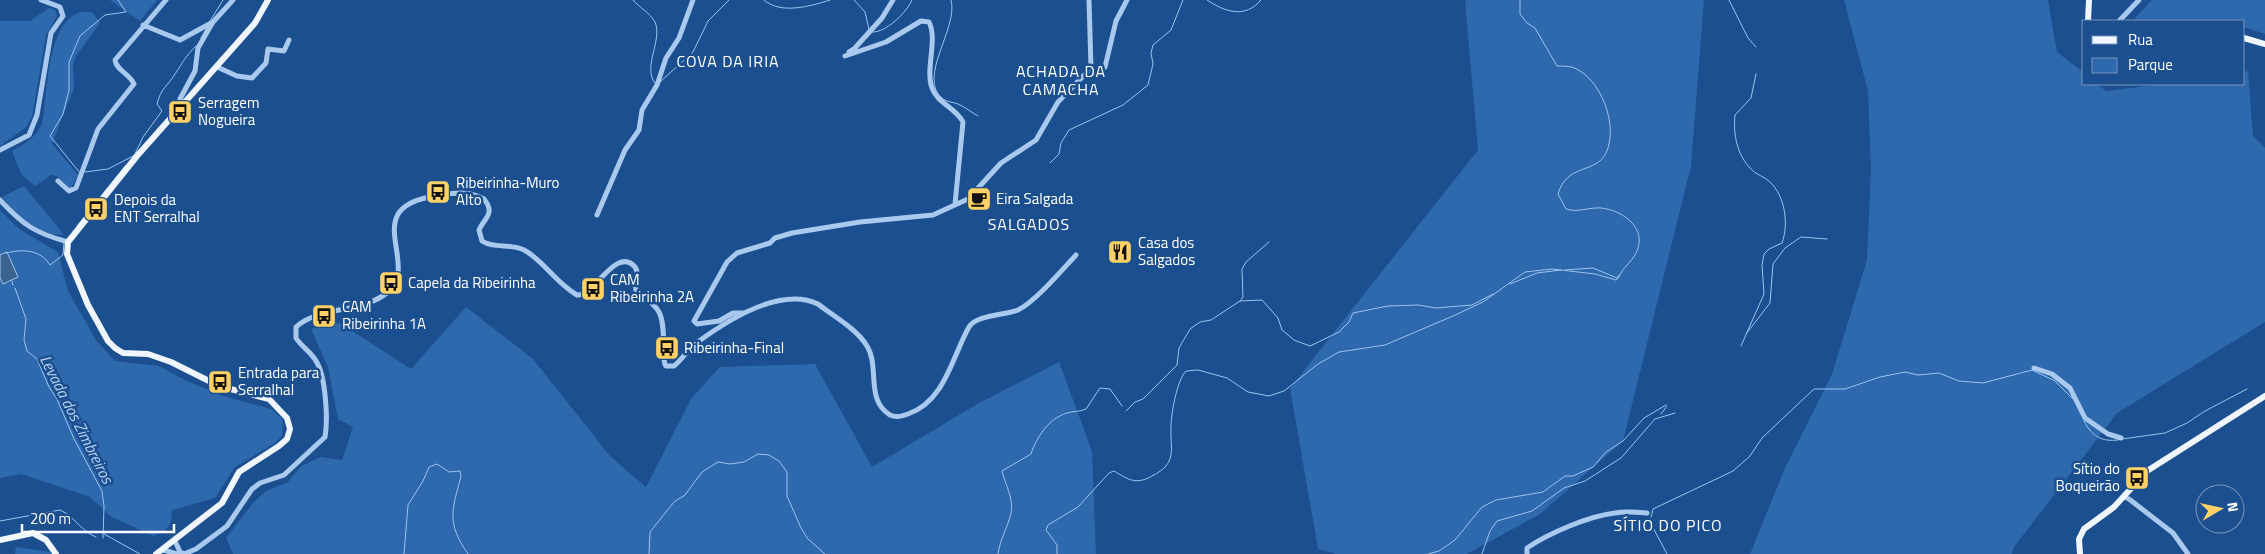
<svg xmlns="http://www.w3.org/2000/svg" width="2265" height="554" font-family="'Titillium Web',sans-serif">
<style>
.green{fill:#2e69ad}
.water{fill:#3c6290;stroke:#9cc4f0}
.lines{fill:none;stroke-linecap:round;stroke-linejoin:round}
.stream{stroke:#9cc4f0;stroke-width:1}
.minor{stroke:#a9c9ee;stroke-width:5}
.major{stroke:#f0f6ff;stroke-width:6}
.labels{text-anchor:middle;stroke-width:5;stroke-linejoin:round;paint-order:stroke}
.poi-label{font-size:15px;fill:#fff;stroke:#1b4f8f;text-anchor:start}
.neighbourhood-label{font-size:16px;letter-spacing:1px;fill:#fff;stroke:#1b4f8f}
.water-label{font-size:16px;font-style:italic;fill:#b5d3f5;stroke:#1b4f8f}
</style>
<rect width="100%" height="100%" fill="#1b4f8f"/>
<path class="green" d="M110 0H157L140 21Z
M1465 0H1704L1691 166 1623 441 1540 514 1467 554H1337L1318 549 1290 388 1478 150Z
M1844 0H2048L2057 52 2084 73V84H2097L2106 91 2164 84H2244V72L2248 71 2253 136 2265 148V322L2117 413 2014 547 2012 554H1750L1785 468 1832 374 1867 260 1871 169 1868 91Z
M2152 0H2265V34L2244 27V21H2136L2135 18Z
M49 8 55 10 57 16 46 35 32 117 25 128 0 146V21H30Z
M81 12H92L100 23 76 56 73 66 74 88 52 144 78 175 71 188H68L57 176 51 175 35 186 21 174 12 151C25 144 35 138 42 124 48 93 46 22 81 12Z
M24 186 64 235C36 234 20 218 2 197Z
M0 210 19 229 58 252 68 291 96 340 115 361 159 366 185 380 223 396 271 409 283 420 282 436 275 443 235 467 215 498 172 510C172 526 168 531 153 536L110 516 90 497 21 474 0 478Z
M466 307 533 359 610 456 646 487 691 399 720 367 815 364 872 467 979 403 1059 362 1092 451 1096 554H233L226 538 253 503 266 491 288 482 301 466 321 457 342 460 353 427 338 419 328 367 311 329 340 323 411 369Z
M16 547 50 552 52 554H15Z"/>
<path class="water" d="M7 252 18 277 3 284 0 278V255Z"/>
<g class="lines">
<path class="stream" d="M633 0C640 8 650 13 655 22 663 40 642 67 655 83
M764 0C781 15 811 6 830 0
M854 0 865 12 869 29
M951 0C959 28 916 78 943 99 947 102 953 102 958 104 965 107 971 112 978 116
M1207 0C1225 12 1245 19 1261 0
M1729 0 1748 38 1756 47
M210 21 223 0
M872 32C886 33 907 12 912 0
M201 38 206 29
M660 82 693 52 708 21 729 0
M135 154 143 137 162 111 157 104C161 88 167 87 175 74 184 61 184 58 196 46
M1050 163 1059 154 1061 143 1069 130 1123 105 1148 85 1153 64 1151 53 1153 45 1171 30 1183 0
M85 172 108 169 135 155
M80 173 50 136 63 114 69 90V62L80 36 105 15 126 12 118 0
M77 226 125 166
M6 253C22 249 40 249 50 265L63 255 64 243
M1565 270 1593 268 1617 278 1619 275
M12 281 13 285
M1510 284 1537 273 1561 270
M15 288 26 319 24 340 27 351 37 359 49 387 57 399 74 439 102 491 104 506 103 538
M1240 301 1243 297 1242 269 1246 262 1269 242
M1746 334 1770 303 1773 264 1785 248 1801 237 1827 239
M1741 346 1764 294 1762 265 1764 254 1769 249 1782 243C1789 224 1785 196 1770 182 1764 176 1756 175 1751 169 1737 155 1733 134 1735 115L1751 98 1756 74
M1126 411 1135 402 1143 399 1177 365 1179 348 1190 329 1200 322 1211 320 1240 301 1262 300 1278 318 1282 330 1294 340 1310 346 1339 332 1349 322 1353 313 1388 306 1418 305 1436 308 1472 305 1493 294
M1661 414 1667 406
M2084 421C2092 436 2101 442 2118 440
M2122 439 2165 433 2187 423 2205 411 2247 389
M1651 517 1653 509 1733 471 1750 456 1762 438 1814 389H1845L1880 377 1905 372 1918 375 1939 373 1959 381 1983 383 2032 370 2055 381 2073 399
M0 521 60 510C74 516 82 532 96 537
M1650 522 1667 554
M104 534 140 554
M404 554 408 505 423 481 429 467 437 464 449 472 460 471 461 476C452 511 446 522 468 554
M649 554 650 532 674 502 685 495 702 472 718 462 730 464 744 462 758 454 769 455 779 461 787 472V496L801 528 808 539 825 554
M998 554C1000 539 1008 527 1011 513 1014 499 1005 484 1002 471L1031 454C1036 438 1049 418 1067 413 1073 411 1080 412 1086 409L1100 388 1110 389 1122 406
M1057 554V545L1046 530 1048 525 1078 507 1109 473 1114 471C1129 480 1136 485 1152 476 1178 463 1170 450 1171 427 1171 414 1177 380 1186 371L1198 370 1227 378 1248 392 1269 396 1284 391 1318 364 1339 352 1385 345 1453 316 1483 302 1525 272 1552 269 1595 274 1616 280 1619 277C1623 266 1635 260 1638 248 1645 226 1621 210 1601 208 1589 207 1578 213 1566 209L1558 194C1567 163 1596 174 1606 153 1619 126 1601 77 1572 67 1567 66 1562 66 1557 66L1535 28 1527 23 1520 14V0
M1428 554 1439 551 1455 540 1482 507 1496 500 1543 492 1565 476H1573L1593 467 1606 452 1623 441 1644 418 1666 405
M1482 554 1490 531 1497 521 1532 511 1564 488 1585 481 1621 458 1655 419 1675 413"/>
<path class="minor" d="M2119 21 2139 0
M143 25 180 40 213 22
M849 52 854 49 882 18 893 0
M845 56 886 42 921 21 929 22C938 40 925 69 932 88 937 103 956 108 963 122L955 204
M217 67 237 76 252 78 266 63 268 49 284 51 289 40
M1091 68 1093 72 1101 71 1105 67 1116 21 1127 0
M183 104 180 99 195 71 198 48 213 22 233 0
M0 150 29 135 37 115 51 33 63 16 60 7 41 0
M58 181 69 191 76 188 98 129 134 84C130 74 116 70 115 60L166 0
M0 200C23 225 35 233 68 242
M597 215 625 150 639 130 642 110 657 85 666 58 679 38 693 0
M744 313H733L719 321 697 324 694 321 727 262 737 253 770 243 775 238 792 233 860 222 933 215 968 199 1001 163 1036 140 1058 102 1091 68 1089 0
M2034 368 2052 374 2070 388 2085 418 2108 434 2121 438
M2124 497 2129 499 2173 533 2188 554
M175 541 180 552 185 554
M163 550 177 554
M184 554 196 549 227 526 252 489 260 483 284 475 325 437C328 420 326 376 316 361 311 352 301 346 296 338V327C320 305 362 314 388 292 421 263 357 207 436 196 454 193 467 190 484 199 496 214 484 218 479 230L482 241C494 249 510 243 524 250 543 260 556 283 577 295 594 297 616 245 635 267 640 273 634 283 636 290 644 297 654 303 659 312 667 327 661 361 666 366H674C682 360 687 350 695 344 726 321 780 286 818 304 833 316 857 329 867 346 880 367 865 400 890 415 896 418 902 416 908 414 945 401 952 357 969 327 976 315 1006 315 1018 310 1035 302 1062 270 1076 255
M1527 554V548C1549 533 1589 516 1615 513 1625 511 1636 512 1647 513"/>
<path class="major" d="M2088 21 2089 0
M2244 38 2265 44
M0 540 33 533 46 540 56 554
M156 554 222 503 239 472 279 446 287 439 290 429 287 418 269 399 219 386 171 362 148 354 123 353 115 348 108 341 88 305 67 254 68 242 137 156 255 23 268 0
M2080 554 2079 539 2084 529 2114 507 2147 471 2265 396"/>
</g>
<defs>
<symbol id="bus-square" viewBox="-11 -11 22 22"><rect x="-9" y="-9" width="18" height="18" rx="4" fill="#ffd166" stroke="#1b4f8f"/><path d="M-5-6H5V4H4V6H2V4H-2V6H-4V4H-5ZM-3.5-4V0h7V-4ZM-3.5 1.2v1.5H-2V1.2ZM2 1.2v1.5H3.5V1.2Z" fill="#111"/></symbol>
<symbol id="cafe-square" viewBox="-11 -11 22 22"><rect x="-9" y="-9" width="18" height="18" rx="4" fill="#ffd166" stroke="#1b4f8f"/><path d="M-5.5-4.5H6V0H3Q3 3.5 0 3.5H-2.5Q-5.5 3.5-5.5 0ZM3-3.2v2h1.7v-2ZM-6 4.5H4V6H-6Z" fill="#111"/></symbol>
<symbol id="restaurant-square" viewBox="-11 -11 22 22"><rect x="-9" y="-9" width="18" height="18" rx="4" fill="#ffd166" stroke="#1b4f8f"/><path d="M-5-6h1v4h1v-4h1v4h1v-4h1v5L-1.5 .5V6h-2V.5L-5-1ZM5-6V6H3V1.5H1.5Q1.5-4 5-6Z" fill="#111"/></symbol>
</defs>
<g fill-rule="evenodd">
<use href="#bus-square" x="166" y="98" width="28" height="28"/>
<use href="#bus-square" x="424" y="178" width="28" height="28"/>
<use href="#cafe-square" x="965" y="185" width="28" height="28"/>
<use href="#bus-square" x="82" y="195" width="28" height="28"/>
<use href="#restaurant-square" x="1106" y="238" width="28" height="28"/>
<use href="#bus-square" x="377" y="269" width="28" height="28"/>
<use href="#bus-square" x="579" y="275" width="28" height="28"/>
<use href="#bus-square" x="310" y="302" width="28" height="28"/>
<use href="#bus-square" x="653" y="334" width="28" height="28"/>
<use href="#bus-square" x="206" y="368" width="28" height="28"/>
<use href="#bus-square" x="2123" y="464" width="28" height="28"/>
</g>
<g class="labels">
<g class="poi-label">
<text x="198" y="108">Serragem<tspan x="198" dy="17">Nogueira</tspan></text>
<text x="456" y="188">Ribeirinha-Muro<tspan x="456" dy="17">Alto</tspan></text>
<text x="996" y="204">Eira Salgada</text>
<text x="114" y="205">Depois da<tspan x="114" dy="17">ENT Serralhal</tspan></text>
<text x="1138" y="248">Casa dos<tspan x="1138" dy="17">Salgados</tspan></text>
<text x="610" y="285">CAM<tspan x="610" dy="17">Ribeirinha 2A</tspan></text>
<text x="408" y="288">Capela da Ribeirinha</text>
<text x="342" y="312">CAM<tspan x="342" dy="17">Ribeirinha 1A</tspan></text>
<text x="684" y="353">Ribeirinha-Final</text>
<text x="238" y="378">Entrada para<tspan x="238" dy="17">Serralhal</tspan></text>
<text x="2120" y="474" text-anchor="end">Sítio do<tspan x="2120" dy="17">Boqueirão</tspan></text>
</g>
<g class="neighbourhood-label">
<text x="728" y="67">COVA DA IRIA</text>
<text x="1061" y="77">ACHADA DA<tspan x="1061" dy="18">CAMACHA</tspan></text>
<text x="1029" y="230">SALGADOS</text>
<text x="1668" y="531">SÍTIO DO PICO</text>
</g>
<g class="water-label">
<text transform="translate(77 419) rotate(63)" y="6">Levada dos Zimbreiros</text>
</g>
</g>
<rect x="2082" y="20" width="162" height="65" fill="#1b4f8f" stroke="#7695bc"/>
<rect x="2092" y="36" width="25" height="8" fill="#f0f6ff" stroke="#7695bc"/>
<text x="2128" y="45" font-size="15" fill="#ffffff">Rua</text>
<rect x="2092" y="58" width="25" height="15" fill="#2e69ad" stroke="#7695bc"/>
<text x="2128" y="70" font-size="15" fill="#ffffff">Parque</text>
<g transform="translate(2220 509) rotate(81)"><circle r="24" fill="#1b4f8f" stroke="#7695bc"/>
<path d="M0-4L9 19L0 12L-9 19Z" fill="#ffd166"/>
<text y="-8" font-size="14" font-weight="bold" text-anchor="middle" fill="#ffffff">N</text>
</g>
<path d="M22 524v8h152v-8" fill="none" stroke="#ffffff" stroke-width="2.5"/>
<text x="30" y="524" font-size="15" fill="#ffffff" stroke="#1b4f8f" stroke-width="4" paint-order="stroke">200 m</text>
</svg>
